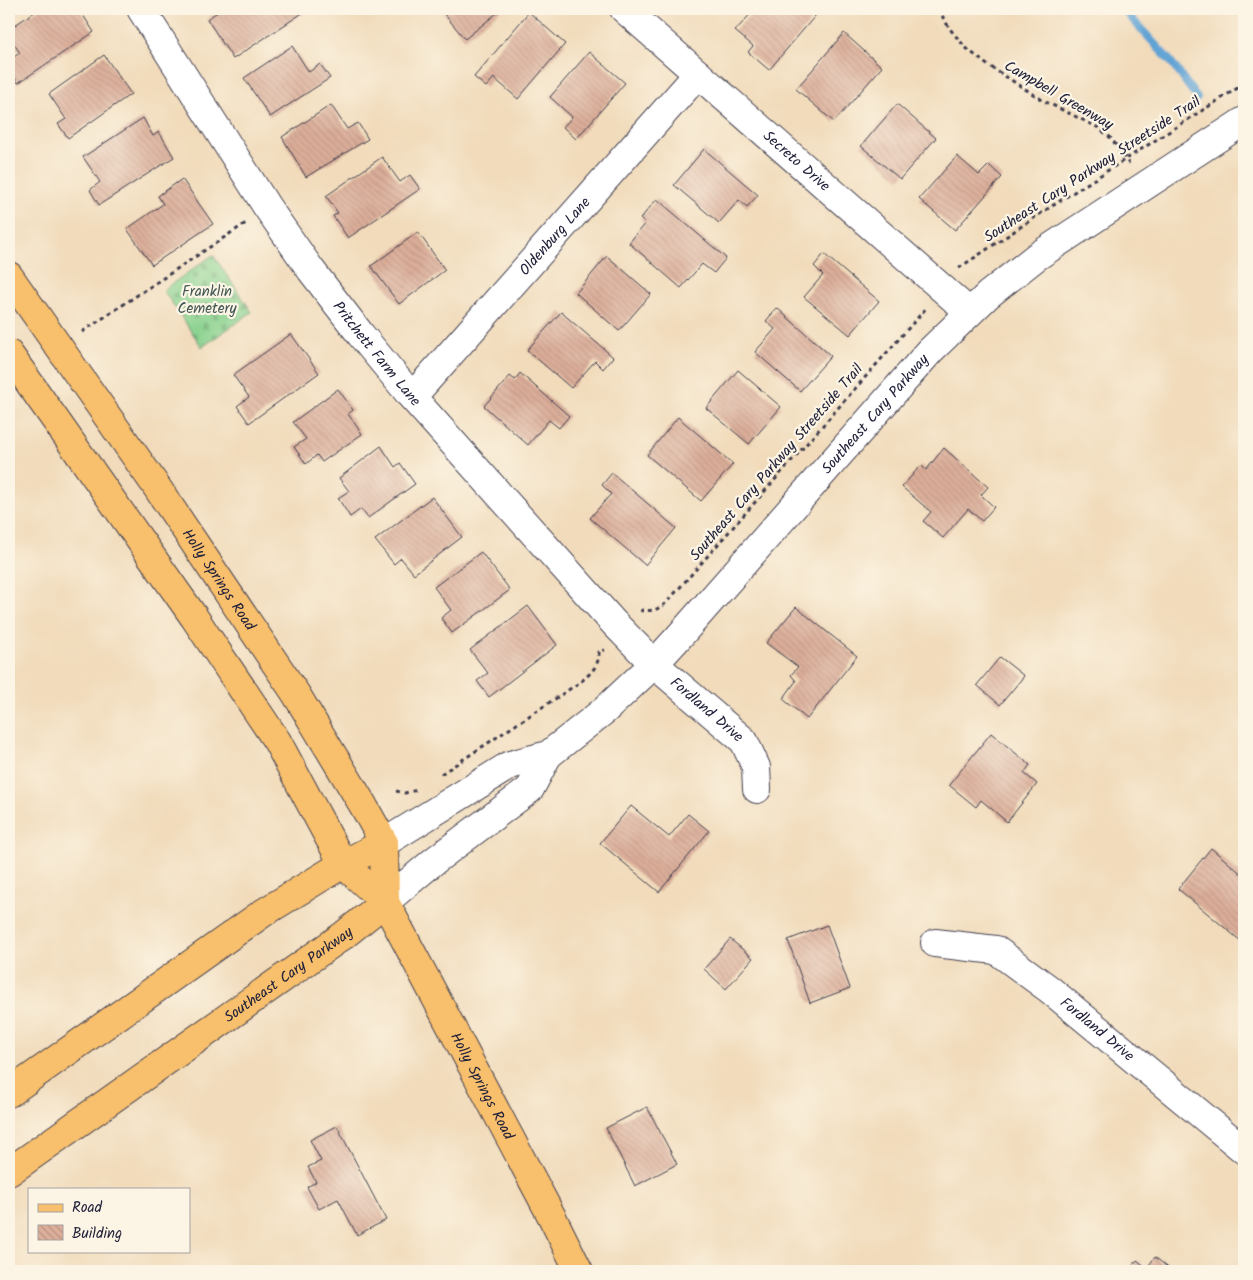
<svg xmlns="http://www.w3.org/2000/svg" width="1253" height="1280" font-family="Kalam,sans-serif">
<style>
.cemetery{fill:url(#cemetery-stones);stroke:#547a64}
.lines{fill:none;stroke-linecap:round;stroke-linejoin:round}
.stream{stroke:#5fa3d4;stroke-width:8}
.building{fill:url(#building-back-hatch)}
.minor-casing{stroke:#413e4e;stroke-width:30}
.major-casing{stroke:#413e4e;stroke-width:30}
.path{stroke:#413e4e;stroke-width:3;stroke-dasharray:4 4;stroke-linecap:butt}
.minor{stroke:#fff;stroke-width:28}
.major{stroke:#f8bf6c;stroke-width:28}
.labels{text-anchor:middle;stroke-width:4.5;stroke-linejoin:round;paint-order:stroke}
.street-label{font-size:15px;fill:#22223b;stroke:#fcf5e5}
.park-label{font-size:15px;fill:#405754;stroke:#fcf5e5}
</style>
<defs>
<pattern id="cemetery-stones" width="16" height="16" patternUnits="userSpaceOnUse" patternTransform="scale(1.25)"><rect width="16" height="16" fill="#87d18d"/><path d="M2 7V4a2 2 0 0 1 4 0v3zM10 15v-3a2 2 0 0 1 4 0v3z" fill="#74b37b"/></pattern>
<pattern id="building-back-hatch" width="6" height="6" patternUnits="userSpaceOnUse" patternTransform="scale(1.25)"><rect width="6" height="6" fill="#dbae99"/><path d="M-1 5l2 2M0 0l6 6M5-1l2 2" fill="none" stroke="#bc9585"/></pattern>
</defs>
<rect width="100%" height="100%" fill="#fcf5e5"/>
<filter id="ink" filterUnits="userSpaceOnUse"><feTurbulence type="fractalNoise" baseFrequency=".02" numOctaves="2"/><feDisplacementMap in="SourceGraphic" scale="10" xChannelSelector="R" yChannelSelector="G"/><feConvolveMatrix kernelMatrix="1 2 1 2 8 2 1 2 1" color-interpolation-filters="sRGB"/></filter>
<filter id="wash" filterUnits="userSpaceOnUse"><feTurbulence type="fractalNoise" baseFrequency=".0096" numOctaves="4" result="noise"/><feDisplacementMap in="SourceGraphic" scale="20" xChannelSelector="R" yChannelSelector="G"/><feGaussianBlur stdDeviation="1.12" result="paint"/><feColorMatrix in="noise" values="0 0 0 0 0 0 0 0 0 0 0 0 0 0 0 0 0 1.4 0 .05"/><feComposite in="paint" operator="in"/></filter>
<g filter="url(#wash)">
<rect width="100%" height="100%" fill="#f1dbbb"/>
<path class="cemetery" d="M213 255 252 312 202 347 163 290Z"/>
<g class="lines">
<path class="stream" d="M1123 9 1172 63 1197 98"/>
</g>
<g id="blocks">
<path class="building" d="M39 9H73L74 10 79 9 94 32 18 83 9 67V60L20 53 9 36V29Z
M222 9H302L304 12 233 59 207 19Z
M440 9H502L465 39Z
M755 9H821L769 70 748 52 753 46 735 31Z
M529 12 565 44 518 99 494 78 486 87 474 77Z
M844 33 882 67 834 122 796 89Z
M292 46 309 72 320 64 330 78 270 117 244 78Z
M589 52 625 83 576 139 563 127 572 117 550 97Z
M104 55 131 94 68 138 58 124 66 119 49 94Z
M897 104 936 138 900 179 861 146Z
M331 105 347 129 358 123 368 139 306 177 282 137Z
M143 118 153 136 159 132 174 157 99 205 90 190 100 182 83 157Z
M704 149 758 195 747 207 739 200 719 223 674 185Z
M957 156 979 175 989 165 1002 177 955 230 919 199Z
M382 157 400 182 410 175 420 189 348 238 333 216 338 213 326 196Z
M182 179 213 224 152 265 127 229 163 204 158 196Z
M657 199 726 258 714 273 702 264 681 288 629 243 645 223 640 219Z
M418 232 445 270 399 304 371 266Z
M824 254 879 301 850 335 804 297 823 275 814 266Z
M607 256 651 294 619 331 576 293Z
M777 308 831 356 800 391 755 352 775 329 766 321Z
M561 312 613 357 603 369 595 361 571 388 527 350Z
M291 334 319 373 249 423 237 406 249 397 233 375Z
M738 370 781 407 749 444 706 408Z
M520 373 569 416 559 428 549 420 528 445 484 406 510 376 515 380Z
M338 389 353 410 348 414 362 434 322 462 317 455 306 464 294 447 306 439 293 422Z
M678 417 733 464 701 501 647 455Z
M381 446 395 467 400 463 415 484 368 518 361 509 350 517 338 498 349 491 339 478Z
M944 448 988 487 981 495 994 507 982 521 968 509 943 538 923 521 931 512 902 487 921 465 926 470Z
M612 473 676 528 645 565 590 518 611 494 602 485Z
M432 497 462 537 414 574 401 558 394 564 375 540Z
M481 552 510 590 452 633 441 618 451 610 434 587Z
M528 606 557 645 489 697 477 681 488 673 470 650Z
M796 607 857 656 807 719 783 699 796 681 791 675 798 667 766 643Z
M1000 657 1024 676 1000 705 977 685Z
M991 733 1030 765 1024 773 1037 784 1007 822 981 800 976 807 949 785Z
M631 806 669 837 688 814 709 831 659 892 600 843Z
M1211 848 1244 876V939L1242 942 1178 889Z
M827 925 850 988 810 1003 788 940Z
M730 939 753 958 726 989 704 969Z
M647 1107 677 1164 635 1186 606 1128Z
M337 1126 386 1220 357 1235 338 1199 319 1209 307 1187 316 1182 308 1167 321 1161 310 1140Z
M1155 1257 1172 1271H1128L1137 1260 1147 1268Z"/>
</g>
</g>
<g filter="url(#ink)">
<use href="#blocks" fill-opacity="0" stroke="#413e4e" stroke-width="1"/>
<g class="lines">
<defs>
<g id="minor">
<path id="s1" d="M141 9 267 207 311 270 361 335 412 397 614 623 654 664 744 741 756 767 757 789"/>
<path id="s2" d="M624 9 969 312"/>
<path id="s3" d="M412 397 698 74"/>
<path id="s4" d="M384 843 510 765 548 755 605 710 654 664 677 639 930 351 988 295 1036 257 1244 121"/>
<path d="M385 902 434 861 530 789 548 755"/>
<path id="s5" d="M935 943 996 950 1049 989 1244 1150"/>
</g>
<g id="major">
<path id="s6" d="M9 276 154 483 296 694 363 805 384 843 385 902"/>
<path id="s7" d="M9 354 194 617 277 741 343 864 385 902 552 1217 579 1271"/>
<path d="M9 1093 263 913 343 864 384 843"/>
<path id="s8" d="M9 1172 344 935 385 902"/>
</g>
</defs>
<use href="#minor" class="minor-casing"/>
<use href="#major" class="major-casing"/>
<path class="path" d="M938 9 950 29 965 47 986 64 1044 101 1099 128 1111 138 1129 164
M959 268 1055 204 1244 84
M82 332 246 223
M641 612 642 610C653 612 660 609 668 601L927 307
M441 774 579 683C590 674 599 667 599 652L605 650
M396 791 405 793 417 790"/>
<use href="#minor" class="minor"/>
<use href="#major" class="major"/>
</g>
</g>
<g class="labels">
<g class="street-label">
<text transform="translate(1059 95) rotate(30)" y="5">Campbell Greenway</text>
<text dy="5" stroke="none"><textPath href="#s2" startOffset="230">Secreto Drive</textPath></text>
<text transform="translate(1092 169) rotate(-33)" y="5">Southeast Cary Parkway Streetside Trail</text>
<text dy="5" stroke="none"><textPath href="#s3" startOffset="215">Oldenburg Lane</textPath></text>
<text dy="5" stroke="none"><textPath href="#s1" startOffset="418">Pritchett Farm Lane</textPath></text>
<text dy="5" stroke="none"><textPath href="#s4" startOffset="661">Southeast Cary Parkway</textPath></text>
<text transform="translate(776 462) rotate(-49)" y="5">Southeast Cary Parkway Streetside Trail</text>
<text dy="5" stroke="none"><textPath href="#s6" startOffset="369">Holly Springs Road</textPath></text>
<text dy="5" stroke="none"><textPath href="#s1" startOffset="904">Fordland Drive</textPath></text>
<text dy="5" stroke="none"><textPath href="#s8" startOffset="342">Southeast Cary Parkway</textPath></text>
<text dy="5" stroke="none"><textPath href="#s5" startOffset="190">Fordland Drive</textPath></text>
<text dy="5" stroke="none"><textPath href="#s7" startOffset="875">Holly Springs Road</textPath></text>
</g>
<g class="park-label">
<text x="207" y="296">Franklin<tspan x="207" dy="17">Cemetery</tspan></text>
</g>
</g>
<rect width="1253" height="1280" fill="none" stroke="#fcf5e5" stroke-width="30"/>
<rect x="28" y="1188" width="162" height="65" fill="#fcf5e5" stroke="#a5a1a1"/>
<rect x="38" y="1204" width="25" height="8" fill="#f8bf6c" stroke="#a5a1a1"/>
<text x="72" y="1212" font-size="15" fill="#22223b">Road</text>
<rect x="38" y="1225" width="25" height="15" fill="url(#building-back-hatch)" stroke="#a5a1a1"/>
<text x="72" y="1238" font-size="15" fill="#22223b">Building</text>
</svg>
